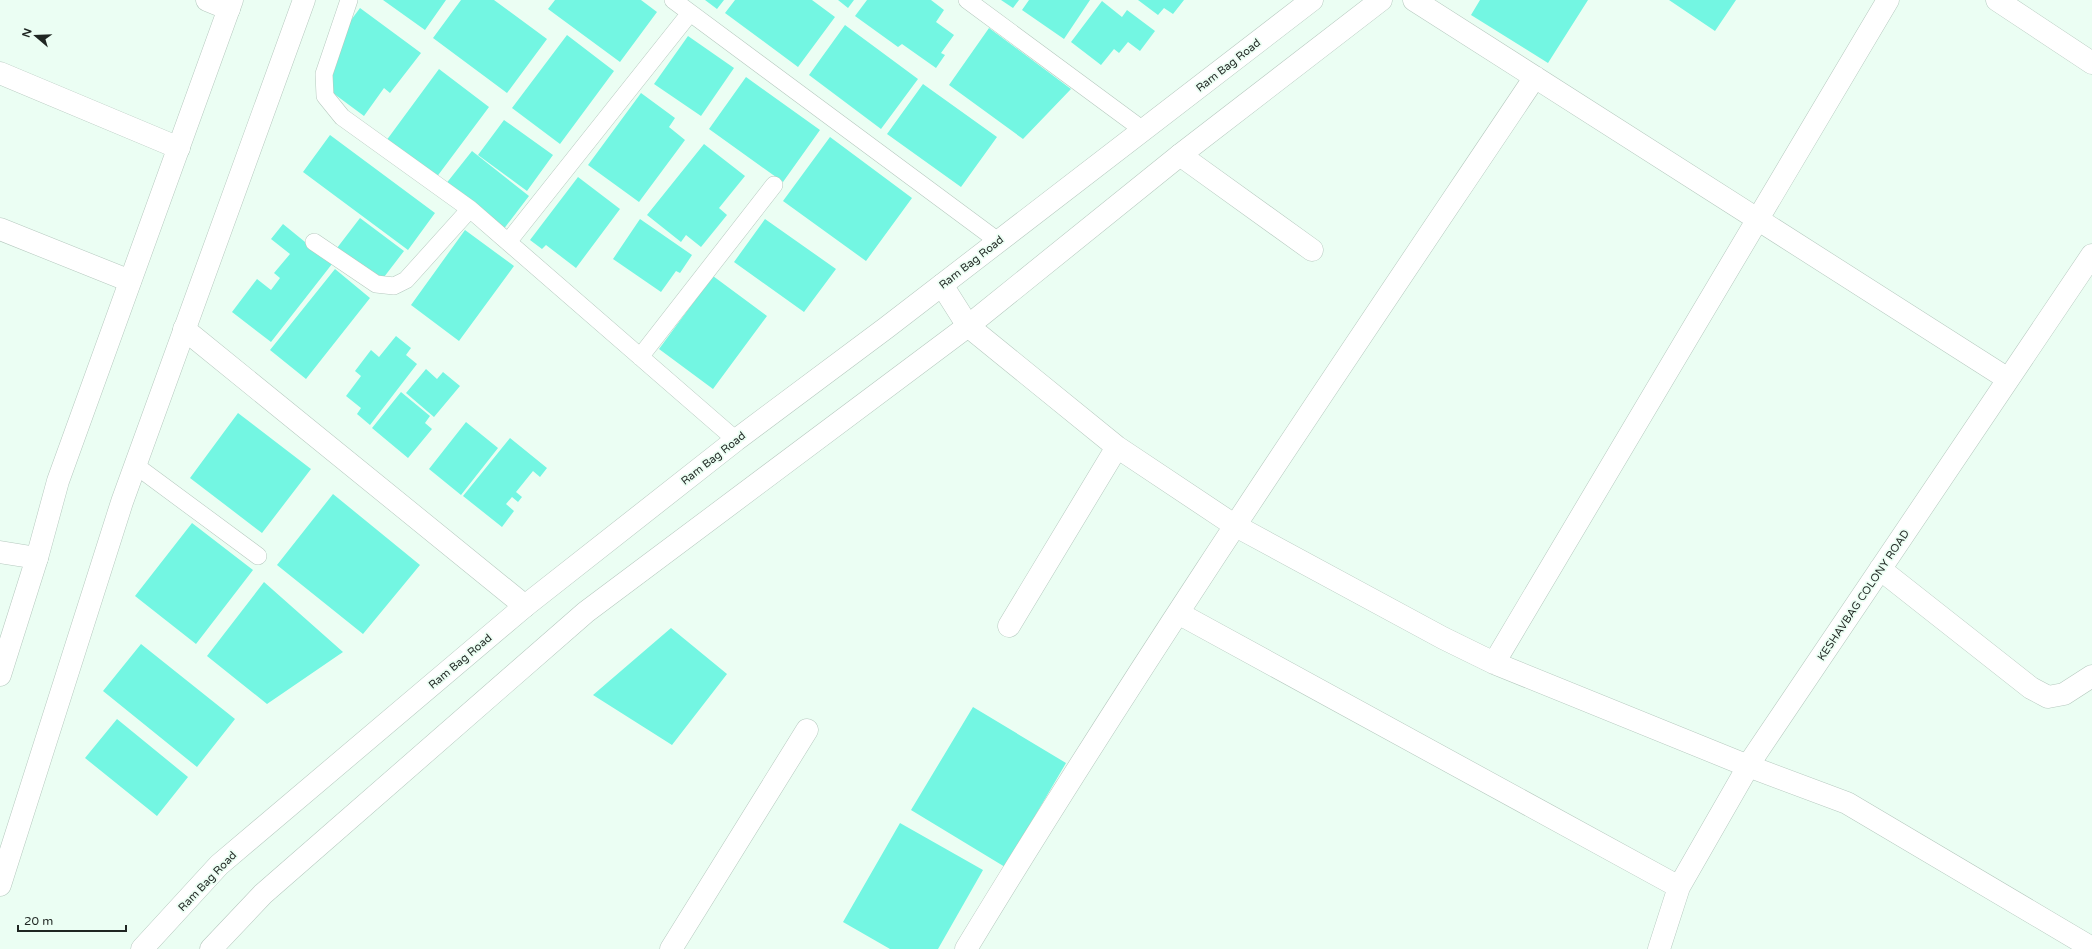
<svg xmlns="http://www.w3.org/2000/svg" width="2092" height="949" font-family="'Varela Round',sans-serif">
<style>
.building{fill:#73f6e2}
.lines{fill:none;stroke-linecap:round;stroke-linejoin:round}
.lane-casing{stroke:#b6c9bf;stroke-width:18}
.street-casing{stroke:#b6c9bf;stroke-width:23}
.secondary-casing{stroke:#b6c9bf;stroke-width:23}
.lane{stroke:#fff;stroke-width:17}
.street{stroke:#fff;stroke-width:22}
.secondary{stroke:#fff;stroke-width:22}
.labels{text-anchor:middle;stroke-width:3.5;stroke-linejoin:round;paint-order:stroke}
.street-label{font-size:11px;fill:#1f2622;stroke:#ebfef3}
</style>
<rect width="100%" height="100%" fill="#ebfef3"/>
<path class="building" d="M383 0H446L425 30Z
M461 0H494L547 39 507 93 433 38Z
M555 0H641L657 12 620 62 548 9Z
M705 0H724L717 9Z
M735 0H812L835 17 798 67 725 13Z
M838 0H854L848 8Z
M867 0H931L944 10 936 22 954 35 941 53 945 55 936 68 902 44 898 47 855 16Z
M1001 0H1019L1013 8Z
M1029 0H1090L1064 39 1022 10Z
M1138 0H1184L1173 14 1164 8 1158 15Z
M1480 0H1588L1548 63 1471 15Z
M1669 0H1736L1715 31Z
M1102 1 1122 17 1127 10 1155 31 1140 51 1128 42 1119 53 1114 49 1101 65 1071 42Z
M360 8 421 53 390 93 384 88 364 116 318 82 331 47Z
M845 25 918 79 881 129 809 75Z
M989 28 1071 89 1023 139 949 85Z
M567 35 614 71 560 144 512 108Z
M688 36 734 68 701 116 654 84Z
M439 69 489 107 436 178 386 141Z
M746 77 820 130 783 182 709 129Z
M923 84 997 137 961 187 887 134Z
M641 93 675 118 669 127 685 140 639 202 588 165Z
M504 120 553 155 527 191 478 155Z
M330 135 435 213 408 250 303 172Z
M830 137 912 198 866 261 783 201Z
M704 144 745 176 719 208 727 215 701 247 686 235 681 242 647 215Z
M472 151 529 196 503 230 445 185Z
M578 177 620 209 576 268 546 245 542 249 530 240Z
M360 218 404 251 381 281 337 248Z
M640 219 692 255 680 273 676 271 661 292 613 259Z
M765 219 836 269 804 312 734 262Z
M283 224 332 264 271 342 232 312 257 279 271 290 280 278 274 273 290 254 271 239Z
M465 230 514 266 459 341 411 305Z
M335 269 370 298 306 379 270 350Z
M713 276 767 316 713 389 659 349Z
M396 336 411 348 406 355 417 364 370 425 357 414 361 408 346 396 361 376 355 371 371 350 379 357Z
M426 369 437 379 443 372 460 386 434 417 406 393Z
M401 392 430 416 425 423 432 429 408 458 372 428Z
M238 413 311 469 262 533 190 478Z
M466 422 498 448 461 495 429 469Z
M510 438 547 468 540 477 533 471 516 492 522 497 518 502 512 497 506 504 514 511 502 527 463 496Z
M333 494 420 565 363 634 277 565Z
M192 523 253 570 196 644 135 596Z
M264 582 343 652 267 704 207 656Z
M671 628 727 674 672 745 593 695Z
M141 644 235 719 197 767 103 691Z
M973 707 1066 763 1005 867 911 810Z
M117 719 188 777 157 816 85 758Z
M900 823 983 870 938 949H890L843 922Z"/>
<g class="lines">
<defs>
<path id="lane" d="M349 0 324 74 325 96 342 117 470 209 736 440
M673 0 998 241
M967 0 1143 130
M314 242 376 284 394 286 406 280 470 209
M508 242 690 13
M640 357 774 185
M135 465 258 556"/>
<path id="street" d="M207 0 229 9
M1414 0 2008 379
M1997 0 2092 63
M0 73 179 148
M1180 155 1312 250
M0 229 130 281
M942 285 968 326 1117 447 1234 525 1443 638 1494 663 1748 766 1847 803 2092 948
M184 329 525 606
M0 552 37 558
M1880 569 2031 688 2048 697 2064 694 2092 676
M1178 613 1679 887
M1009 626 1117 447
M1494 663 1888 0
M671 949 807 730
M966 949C1146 652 1342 365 1535 77
M1659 949 1679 887 1753 758 2092 255"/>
<path id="secondary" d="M0 675 37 558 58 481 232 0
M0 885 122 502 304 0
M142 949 219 865 525 606 736 440 886 328 1312 0
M211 949 263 894 586 612 968 326 1180 155 1381 0"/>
</defs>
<use href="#lane" class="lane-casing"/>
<use href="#street" class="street-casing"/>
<use href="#secondary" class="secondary-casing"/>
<use href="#lane" class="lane"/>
<use href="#street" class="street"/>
<use href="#secondary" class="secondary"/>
</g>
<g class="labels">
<g class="street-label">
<text transform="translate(1228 65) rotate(-38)" y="4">Ram Bag Road</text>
<text transform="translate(971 262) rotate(-38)" y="4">Ram Bag Road</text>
<text transform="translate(713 458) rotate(-38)" y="4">Ram Bag Road</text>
<text transform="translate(1863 595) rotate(-56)" y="4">KESHAVBAG COLONY ROAD</text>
<text transform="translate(460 661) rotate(-40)" y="4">Ram Bag Road</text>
<text transform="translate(207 881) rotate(-46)" y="4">Ram Bag Road</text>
</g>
</g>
<g transform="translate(36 36) rotate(289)" stroke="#ebfef3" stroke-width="3" paint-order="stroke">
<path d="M0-3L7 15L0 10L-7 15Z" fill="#1f2622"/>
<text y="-6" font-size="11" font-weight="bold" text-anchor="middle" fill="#1f2622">N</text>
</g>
<path d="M18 925v6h108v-6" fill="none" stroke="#1f2622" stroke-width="2"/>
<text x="24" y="925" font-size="12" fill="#1f2622" stroke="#ebfef3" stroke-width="3" paint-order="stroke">20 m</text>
</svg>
